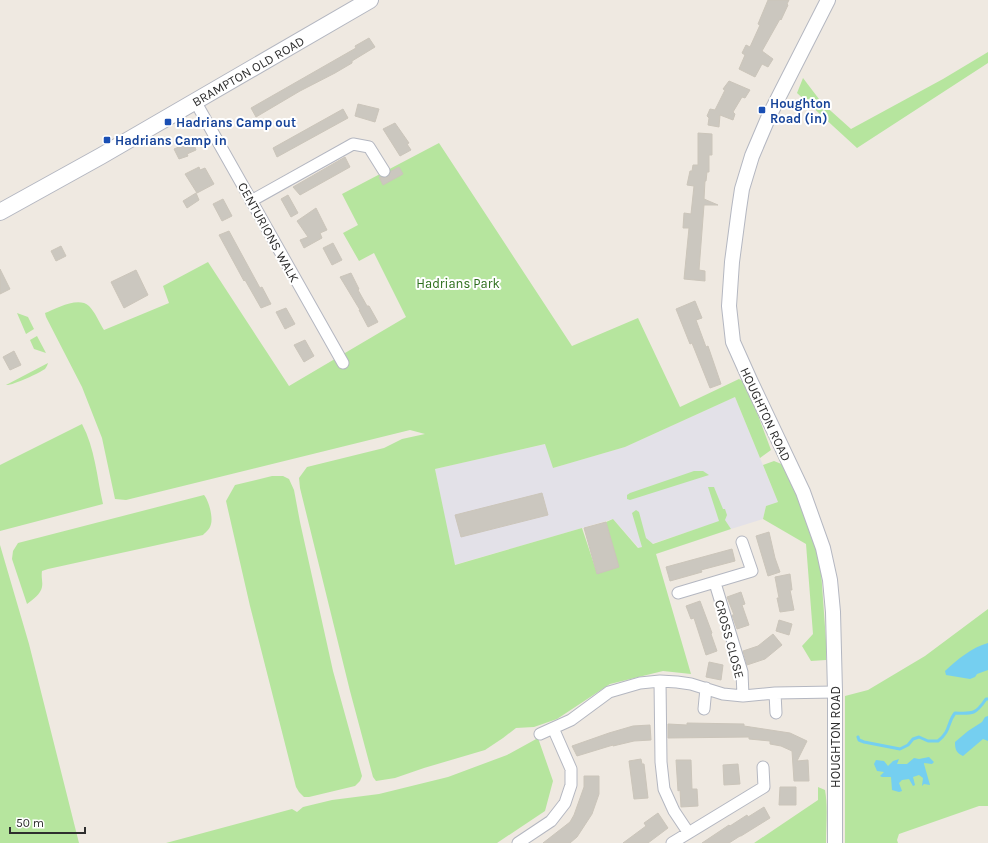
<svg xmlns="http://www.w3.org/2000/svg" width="988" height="843" font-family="Karla,sans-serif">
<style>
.industrial{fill:#e3e1e8}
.green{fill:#b6e59e}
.water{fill:#75cff0}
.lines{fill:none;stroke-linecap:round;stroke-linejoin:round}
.stream{stroke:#75cff0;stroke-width:3}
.building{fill:#cbc7bf;stroke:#cbc5ba}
.minor-casing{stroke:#b4b7c1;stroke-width:13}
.tertiary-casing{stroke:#b4b7c1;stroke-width:16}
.secondary-casing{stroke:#b4b7c1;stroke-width:18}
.minor{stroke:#fff;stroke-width:11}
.tertiary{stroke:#fff;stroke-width:14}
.secondary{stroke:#fff;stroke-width:16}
.transit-dot{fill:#1a4fb4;stroke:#fff;stroke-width:1.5}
.labels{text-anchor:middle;stroke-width:4;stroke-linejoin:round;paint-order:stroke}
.street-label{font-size:13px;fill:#2e2e2e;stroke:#fff}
.transit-label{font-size:13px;font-weight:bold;fill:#164399;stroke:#fff;text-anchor:start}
.park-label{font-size:13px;fill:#2c6e1b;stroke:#fff}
</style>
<rect width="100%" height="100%" fill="#efe9e1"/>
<path class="industrial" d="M735 397 778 502 766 506 763 519 731 529 724 520 639 548 613 519 454 565 435 469 546 444 553 468 625 447Z"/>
<path class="green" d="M988 52V63L857 148 797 93 803 78 822 103 851 129 943 79Z
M439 143 572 346 638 318 680 407 739 379 746 383 771 450 760 458 735 397 625 447 553 468 545 444 435 469 455 565 582 528 597 573 618 567 606 522 613 519 638 548 642 547 632 513 636 510 639 512 646 538 653 544 719 521 708 487H714L723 509H725L727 515 725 520 731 529 656 554 691 674 663 671 610 684 557 719 534 727 516 728 503 738 485 750 424 768 395 778 376 781 373 777 350 691 300 488 299 478 307 467 384 448 402 439 425 434 410 430 126 500 115 499 102 438 82 387 46 317 45 313C56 309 78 296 89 306 95 312 99 322 104 330L169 303 163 286 208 262 289 386 406 317 374 253 359 261 343 233 358 225 342 194Z
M17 313 28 317 34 329 26 334Z
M37 336 46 353 34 349 30 340Z
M48 363C47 366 47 366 45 369 39 373 12 386 6 385Z
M82 424C95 448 97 478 103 504L0 531V465Z
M774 461 784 465 793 485 820 557 826 641V660L811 661 802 646 813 634 806 544 763 519 766 506 778 502 763 465Z
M694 471H703L709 475 630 500 627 499V495L630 493Z
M272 476H283L289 479 294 490 300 522 333 671 362 776 360 781 355 786 309 797H304L299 792 296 787 250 606 226 501 235 485Z
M204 495C209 501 213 517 211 524 210 529 206 532 203 535L48 569 42 571C41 577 43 582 42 587 41 594 32 600 27 604L12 559 13 551 18 543Z
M0 545 29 644 79 843H0Z
M988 609V806H979L899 834 897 840 898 843H845V696L868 690 925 656Z
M538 738 553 781 545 811 497 843H166L292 809 297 812 303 807 332 800 379 794 448 777 507 755Z
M818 787 825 790C828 807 826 825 826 843H754L818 800Z"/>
<path class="water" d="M988 643V670L977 674 975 677 970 679 946 675 945 671C957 660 972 647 988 643Z
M988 716V741L983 739 963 756C956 753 955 749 955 742L968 731 982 722 985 717Z
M929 757 934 762 932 764 924 763V764L930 785 924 784 922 786 923 778 919 775 913 777 915 785 913 786 909 779 902 780 899 783 902 791 899 792 892 790 891 777H882L880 776 884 772 877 771 874 764 876 760 884 761 888 766 893 761 899 759 897 764H907L914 758 919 759Z"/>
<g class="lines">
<path class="stream" d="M858 737 859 740 864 742 900 749 908 745 913 739 919 737 928 741H938C951 731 947 723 955 713 973 714 976 714 986 699H988"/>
</g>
<path class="building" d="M768 0H789L787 4 788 5 781 20 780 19 762 51 773 59 768 67 762 64 755 77 739 69 745 55 742 53 746 45 750 47 760 25 758 24Z
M369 38 375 47 352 61V63L335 73 300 91 256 117 251 108 356 48 355 46Z
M729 81 750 90 745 98 742 97 733 112 735 114 733 120 720 115 719 127 708 125 709 118 707 116 710 109 715 110 725 90 723 89Z
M358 104 379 109 375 122 355 116Z
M343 109 348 118 277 157 273 148Z
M395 123 409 143 407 144 411 150 400 156 383 129Z
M698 133 712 134V155H709V172H707L706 181H705L704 199 718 205H704L699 270 705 271V281L684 279 689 228H683L684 213 691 214 694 186 687 185 690 171H692L693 165H698Z
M193 141 196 150 187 154 188 156 179 159 174 149Z
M345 157 350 167 300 195 293 187Z
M199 167 200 170 205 168 214 184 197 193 185 174Z
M399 167 403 174 383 185 379 177H387L391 171Z
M196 193 199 200 187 208 183 201Z
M288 195 298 213 291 217 281 199Z
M223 199 232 216 222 221 213 204Z
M316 208 327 230 320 233 322 238 304 248 300 240 308 237 297 221Z
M229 231 260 288 262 287 271 304 261 308 245 280 244 281 219 235Z
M333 243 342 260 332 265 323 248Z
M61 246 66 256 56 261 51 251Z
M0 269 10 289 0 294Z
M136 270 148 295 124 308 111 282Z
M351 273 359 289 358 290 367 306H369L378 322 368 327 359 310H360L340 277Z
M695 301 702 318 696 320 706 347 708 346 721 384 710 388 692 343 690 344 676 309Z
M286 308 295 324 285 329 276 312Z
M305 340 314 356 304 362 294 345Z
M14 351 21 365 10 370 3 357Z
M542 493 548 515 461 537 455 515Z
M606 522 619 567 597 574 584 528Z
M769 532 775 558 780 572 768 576 756 536Z
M732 549 735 561 701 570 702 572 670 581 666 567Z
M790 574 792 590H790L794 610 780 612 777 598H779L775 577Z
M741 592 745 604 742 605 749 625 737 629 732 615H734L727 597Z
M700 601 712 633 711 634 717 651 706 655 694 618 691 619 686 606Z
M779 620 792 624 789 635 776 631Z
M773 634 782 645 765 659 747 665 743 651 758 646Z
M709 662 723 665 721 680 706 677Z
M687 723 744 724V726L790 733 807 741 797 761 808 760 809 781H794L792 751 781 746 770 744V741L749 739V737L668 738V724L687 725Z
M650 725 651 740 634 741 613 746V745L577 756 572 746 609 733 633 726Z
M641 759 642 764H644L648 798 634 799 629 761Z
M676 760H691L692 789H697L698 806 681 807 680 790 678 791Z
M738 764 740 784 724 785 723 765Z
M584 776H599V794L592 814 577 837 570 843H543L570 822 574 815 584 787Z
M780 787H796V805H779Z
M764 807 770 818 741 836H740L729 843H702L729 825 730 826 747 815 748 817Z
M658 813 668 828 648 843H623L646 826 644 823Z"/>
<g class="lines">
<defs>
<path id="minor" d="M195 101 343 363
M251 201 353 144 369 147 384 171
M715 583 742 672 743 696
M678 593 752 571 742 542
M660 681 661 762 664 789 674 811 688 832
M775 693 776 713
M704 709 706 688
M540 734 571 720 609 692 640 683 660 681 677 682 691 684 723 694 743 696 775 693 835 692
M518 843 551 821 565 803 571 785V769L553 728
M672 843 764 787 763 767"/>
<path id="tertiary" d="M828 0 769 116 752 156 742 189 739 209 732 262 729 306 733 342 750 380 803 492 823 548 830 580 833 612 835 692V843"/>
<path id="secondary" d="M0 212 101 156 370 0"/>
</defs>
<use href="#minor" class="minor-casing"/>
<use href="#tertiary" class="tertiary-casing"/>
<use href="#secondary" class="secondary-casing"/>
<use href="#minor" class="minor"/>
<use href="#tertiary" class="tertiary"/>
<use href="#secondary" class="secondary"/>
</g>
<g class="transit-dot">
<rect x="758" y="106" width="8" height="8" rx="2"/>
<rect x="164" y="118" width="8" height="8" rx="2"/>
<rect x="103" y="136" width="8" height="8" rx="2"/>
</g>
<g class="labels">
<g class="street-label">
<text transform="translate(248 71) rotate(-30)" y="5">BRAMPTON OLD ROAD</text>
<text transform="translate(269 232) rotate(61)" y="5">CENTURIONS WALK</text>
<text transform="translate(766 414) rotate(65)" y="5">HOUGHTON ROAD</text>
<text transform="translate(730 639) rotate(75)" y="5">CROSS CLOSE</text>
<text transform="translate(835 737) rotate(-90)" y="5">HOUGHTON ROAD</text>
</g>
<g class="transit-label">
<text x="770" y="108">Houghton<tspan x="770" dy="15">Road (in)</tspan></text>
<text x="176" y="127">Hadrians Camp out</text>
<text x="115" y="145">Hadrians Camp in</text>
</g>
<g class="park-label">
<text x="458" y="288">Hadrians Park</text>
</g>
</g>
<path d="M10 827v6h75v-6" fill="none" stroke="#2e2e2e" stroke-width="2"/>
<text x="16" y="827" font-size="12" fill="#2e2e2e" stroke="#ffffff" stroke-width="3" paint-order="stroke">50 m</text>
</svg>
